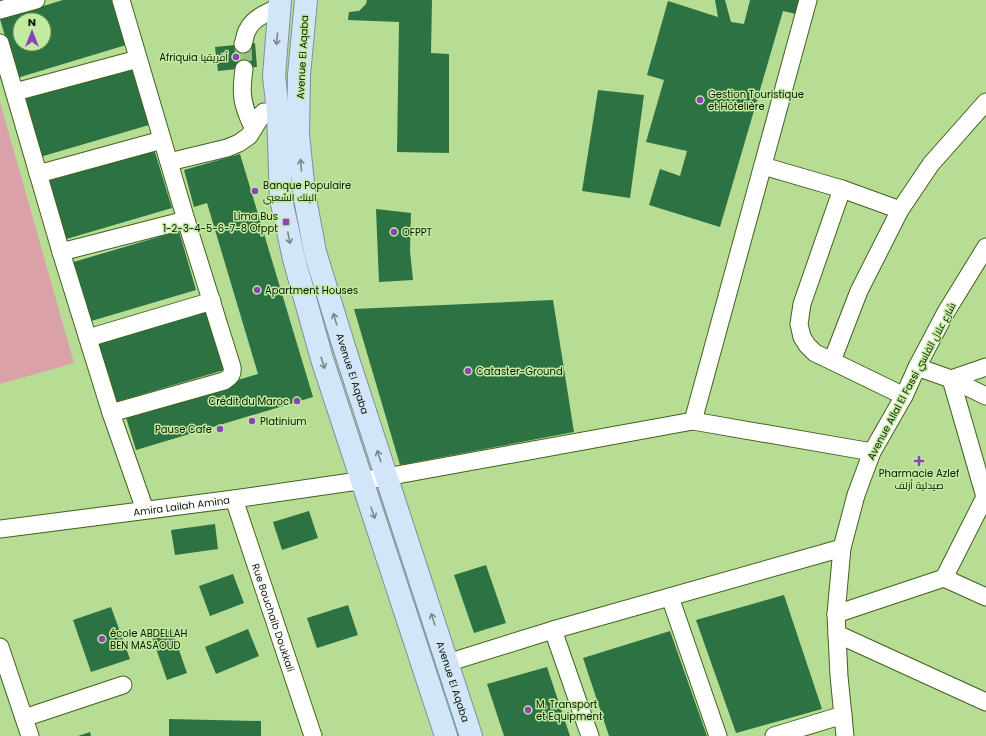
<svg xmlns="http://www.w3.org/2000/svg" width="986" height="736" font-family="Poppins,Cairo,sans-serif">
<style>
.green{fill:#dba1a8}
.building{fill:#2c7242;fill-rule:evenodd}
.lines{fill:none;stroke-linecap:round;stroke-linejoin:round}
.minor-tunnel{stroke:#9dbf7f;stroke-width:17;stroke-dasharray:17 8;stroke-linecap:butt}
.minor-casing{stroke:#42621d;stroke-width:19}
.major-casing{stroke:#79929f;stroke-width:24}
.minor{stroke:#fff;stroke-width:17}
.major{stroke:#d2e5f9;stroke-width:22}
.oneway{stroke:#788989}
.poi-dot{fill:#8c43b5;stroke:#c3eaa1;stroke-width:1.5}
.labels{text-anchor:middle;stroke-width:3;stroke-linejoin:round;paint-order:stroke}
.poi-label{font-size:10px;fill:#0b1800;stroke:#c3eaa1;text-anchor:start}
.street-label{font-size:10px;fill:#0b1800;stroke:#c3eaa1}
</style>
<rect width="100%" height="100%" fill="#b7dd95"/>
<path class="green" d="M0 102 74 363 0 384Z"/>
<path class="building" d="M63 0H112L126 45 17 78 0 19ZM20 20H44V44H20Z
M367 0H432L431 53 449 54V153L397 152 399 22 348 20 349 12 359 11 366 4Z
M715 0H725L731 22 744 24 750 0H800L796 14 783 11 720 227 649 205 660 169 680 176 687 151 646 142 664 80 647 75 668 1 718 17Z
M255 43 257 67 218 71 215 47Z
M131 66 149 125 40 157 22 99Z
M598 90 644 95 630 198 582 191Z
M154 149 172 208 63 240 46 181Z
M240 154 313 397 136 450 125 414 258 374 207 203 194 207 184 170Z
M376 209 411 213 410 251 413 280 379 282Z
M179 231 196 290 88 322 70 263Z
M553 300 574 432 400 465 354 309Z
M207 311 224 370 116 402 98 344Z
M309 511 318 538 282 550 273 522Z
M215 524 218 549 175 555 171 530Z
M486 565 506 623 474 633 454 575Z
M233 574 244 603 210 616 199 586Z
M784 595 822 709 736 733 696 620Z
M348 605 358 635 317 648 307 618Z
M111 607 130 659 91 672 73 620Z
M248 629 259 656 216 674 205 647Z
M172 630 187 673 167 680 152 637Z
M670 631 707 736H609L583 658Z
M547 667 570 736H504L487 684Z
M169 719 261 721V736H169Z
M90 732 91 736H78Z"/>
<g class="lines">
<path class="minor-tunnel" d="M243 44 244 69"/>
<defs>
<g id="minor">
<path d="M0 10 36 0"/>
<path d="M0 43 61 252 111 413 145 510"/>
<path d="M243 44C245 39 245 33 248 29 254 17 269 12 280 7"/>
<path d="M244 69C241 91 241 102 251 123L263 113"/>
<path d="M15 92 138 59"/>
<path d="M169 162 227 148 239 143 249 136 264 112H278"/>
<path d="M763 166 842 189 900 210"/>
<path d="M38 174 162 140"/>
<path d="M842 189 802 304 799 324 802 337 807 345 815 353 832 361 859 291 900 210 931 164 986 102"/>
<path d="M61 252 186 220"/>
<path d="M88 338 212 301"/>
<path d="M832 361 904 396"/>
<path d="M917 367 951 379 986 396"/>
<path d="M111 413 224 381C231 376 233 375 232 367L186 220 121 0"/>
<path d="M693 421 808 0"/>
<path id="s1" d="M234 499 313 736"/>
<path id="s2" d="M0 529 234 499 386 477 693 421 872 452"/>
<path d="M944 578 986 597"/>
<path d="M670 597 718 736"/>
<path d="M836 614 944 578 985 497 951 379 986 367"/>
<path d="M553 630 590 736"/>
<path d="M837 634 986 702"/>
<path d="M0 647 30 736"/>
<path d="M447 663 553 630 842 548"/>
<path d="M24 718 123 685"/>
<path d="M774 736 843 715"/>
<path d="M845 736 839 676 836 614 842 548 856 495 872 452 904 396 917 367 946 312 986 247"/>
</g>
<g id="major">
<path d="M280 0 274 76 278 112 281 199 294 259 322 359 446 736"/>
<path id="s3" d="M306 0 299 75 298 134 304 193 315 252 345 350 471 736"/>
</g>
</defs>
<use href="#minor" class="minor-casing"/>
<use href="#major" class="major-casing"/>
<use href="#minor" class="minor"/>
<use href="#major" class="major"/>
</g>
<defs><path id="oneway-shaft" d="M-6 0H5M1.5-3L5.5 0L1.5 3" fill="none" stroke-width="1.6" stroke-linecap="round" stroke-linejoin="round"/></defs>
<g class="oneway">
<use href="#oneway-shaft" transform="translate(277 39) rotate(95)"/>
<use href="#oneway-shaft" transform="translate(301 165) rotate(-95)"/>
<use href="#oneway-shaft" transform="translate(289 238) rotate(79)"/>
<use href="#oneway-shaft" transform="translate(335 319) rotate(-107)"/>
<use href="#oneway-shaft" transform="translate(323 363) rotate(72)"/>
<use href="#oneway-shaft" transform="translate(379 456) rotate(-108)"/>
<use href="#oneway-shaft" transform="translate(373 513) rotate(71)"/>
<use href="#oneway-shaft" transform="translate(433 619) rotate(-108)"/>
</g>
<g class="poi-dot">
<circle cx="236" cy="57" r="4"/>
<circle cx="700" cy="100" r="4"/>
<circle cx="255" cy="191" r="4"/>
<rect x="282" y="218" width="8" height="8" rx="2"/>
<circle cx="394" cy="232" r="4"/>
<circle cx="257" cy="290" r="4"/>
<circle cx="468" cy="371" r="4"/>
<circle cx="297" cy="401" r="4"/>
<circle cx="252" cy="421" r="4"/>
<circle cx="220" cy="429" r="4"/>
<path d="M917 455h4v4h4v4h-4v4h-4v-4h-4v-4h4z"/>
<circle cx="102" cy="639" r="4"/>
<circle cx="528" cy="710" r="4"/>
</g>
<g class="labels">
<g class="poi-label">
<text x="228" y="61" text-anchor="end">Afriquia أفريقيا</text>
<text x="708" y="98">Gestion Touristique<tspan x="708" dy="12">et Hôtelière</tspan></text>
<text x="263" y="189">Banque Populaire<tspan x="263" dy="12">البنك الشعبي</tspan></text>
<text x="278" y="220" text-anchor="end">Lima Bus<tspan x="278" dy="12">1-2-3-4-5-6-7-8 Ofppt</tspan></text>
<text x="402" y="236">OFPPT</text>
<text x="265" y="294">Apartment Houses</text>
<text x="476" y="375">Cataster-Ground</text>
<text x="289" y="405" text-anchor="end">Crédit du Maroc</text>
<text x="260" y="425">Platinium</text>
<text x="212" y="433" text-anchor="end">Pause Cafe</text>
<text x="919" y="477" text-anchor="middle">Pharmacie Azlef<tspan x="919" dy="12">صيدلية أزلف</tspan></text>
<text x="110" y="637">école ABDELLAH<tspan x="110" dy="12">BEN MASAOUD</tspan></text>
<text x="536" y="708">M. Transport<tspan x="536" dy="12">et Equipment</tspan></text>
</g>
<g class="street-label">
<text transform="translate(302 57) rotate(-87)" y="4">Avenue El Aqaba</text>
<text dy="4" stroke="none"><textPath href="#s3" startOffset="381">Avenue El Aqaba</textPath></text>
<text transform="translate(911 381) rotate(-62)" y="4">Avenue Allal El Fassi شارع علال الفاسي</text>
<text dy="4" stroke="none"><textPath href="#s2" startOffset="183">Amira Lailah Amina</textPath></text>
<text dy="4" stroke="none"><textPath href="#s1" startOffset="125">Rue Bouchaib Doukkali</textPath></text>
<text dy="4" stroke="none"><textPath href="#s3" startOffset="705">Avenue El Aqaba</textPath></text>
</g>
</g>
<g transform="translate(32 32)"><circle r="19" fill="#c3eaa1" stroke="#799661"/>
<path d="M0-3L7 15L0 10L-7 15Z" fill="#8c43b5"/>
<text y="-6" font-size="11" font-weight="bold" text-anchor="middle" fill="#0b1800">N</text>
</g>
</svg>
